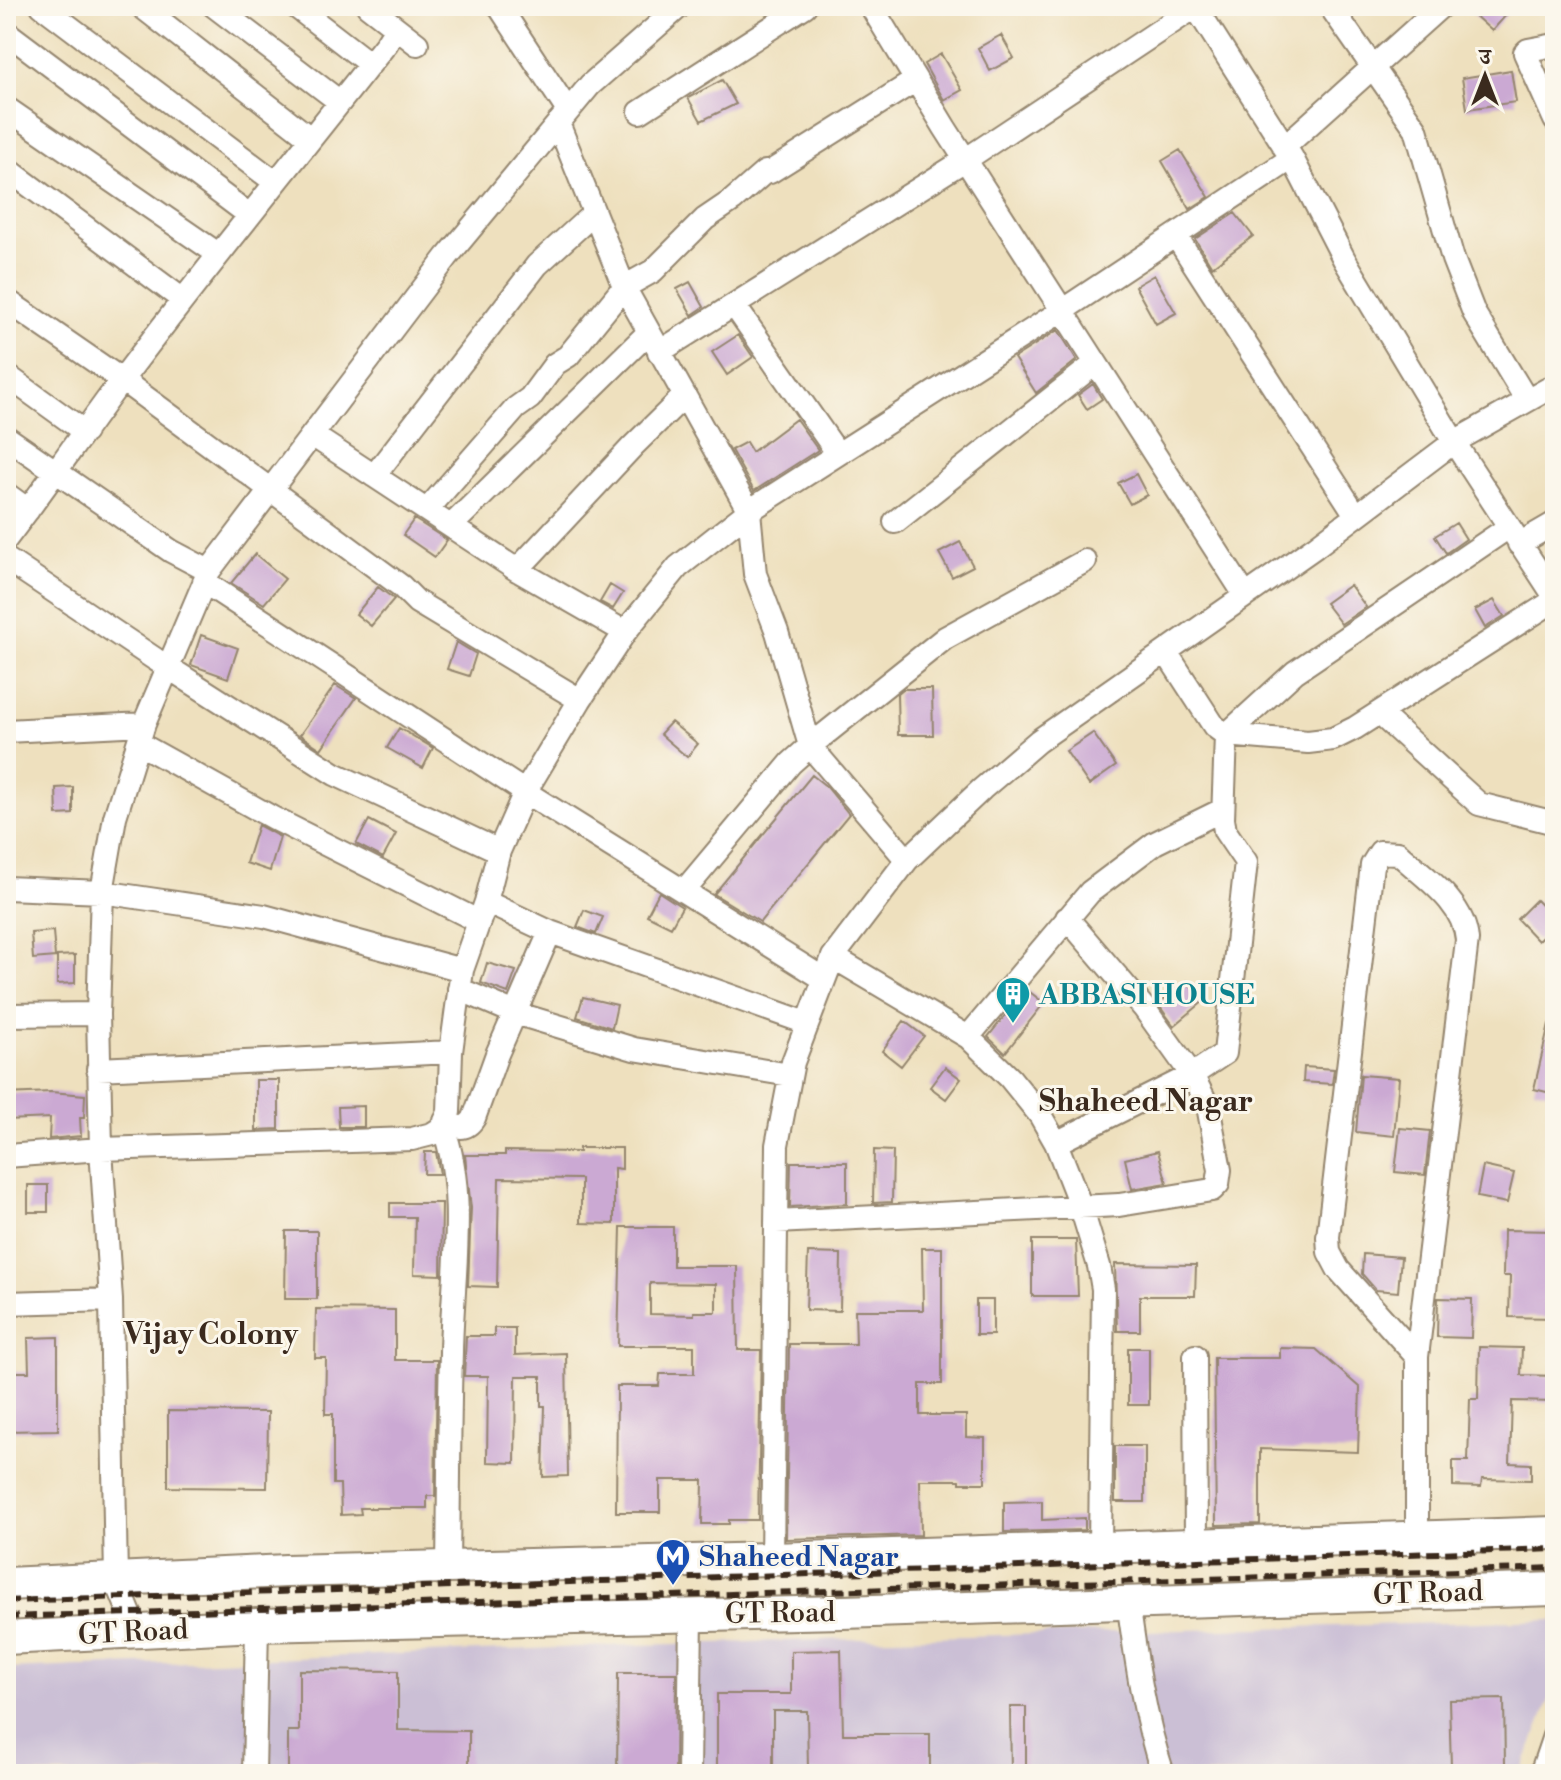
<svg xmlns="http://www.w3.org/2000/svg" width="1561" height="1780" font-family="'Libre Bodoni','Noto Serif Devanagari',serif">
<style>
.industrial{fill:#cbbfd5}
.building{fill:#cba9d3;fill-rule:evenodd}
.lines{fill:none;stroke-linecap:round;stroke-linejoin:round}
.minor-casing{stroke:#94856e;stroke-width:26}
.highway-casing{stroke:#94856e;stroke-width:36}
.minor{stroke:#fff;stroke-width:22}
.highway{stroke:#fff;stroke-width:32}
.rail{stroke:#3b2a1e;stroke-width:6;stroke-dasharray:12 6;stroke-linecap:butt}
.labels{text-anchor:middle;stroke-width:6;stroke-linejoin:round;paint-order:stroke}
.culture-label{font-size:28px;font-weight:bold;fill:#0d838f;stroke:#fbf7ec;text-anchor:start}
.transit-label{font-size:28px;font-weight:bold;fill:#164399;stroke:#fbf7ec;text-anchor:start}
.street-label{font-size:28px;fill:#3b2a1e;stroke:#fbf7ec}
.neighbourhood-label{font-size:30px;font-weight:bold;fill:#3b2a1e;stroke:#fbf7ec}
</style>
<rect width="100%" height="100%" fill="#fbf7ec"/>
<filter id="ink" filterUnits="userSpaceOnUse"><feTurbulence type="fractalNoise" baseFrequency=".0125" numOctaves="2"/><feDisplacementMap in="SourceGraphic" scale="16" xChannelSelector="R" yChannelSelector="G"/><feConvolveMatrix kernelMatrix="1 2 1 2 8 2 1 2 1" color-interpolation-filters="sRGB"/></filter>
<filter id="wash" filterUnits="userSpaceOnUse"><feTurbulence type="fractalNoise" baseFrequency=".006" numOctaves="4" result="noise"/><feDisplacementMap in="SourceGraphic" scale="32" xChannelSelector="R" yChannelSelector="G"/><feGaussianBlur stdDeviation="1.8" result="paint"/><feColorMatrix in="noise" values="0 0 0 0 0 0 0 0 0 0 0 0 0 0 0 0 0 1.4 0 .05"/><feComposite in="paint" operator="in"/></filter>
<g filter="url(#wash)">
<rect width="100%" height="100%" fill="#eee0be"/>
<path class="industrial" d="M1555 1620V1666L1549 1700 1521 1774H6V1669L638 1645Z"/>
<g id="blocks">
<path class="building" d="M1464 6H1514L1492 31Z
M1001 35 1014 58 990 71 978 48Z
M941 54 962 90 944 100 924 64Z
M1511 70 1516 102 1467 109 1462 78Z
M722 80 736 104 701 121 688 98Z
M1180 150 1209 197 1190 209 1162 161Z
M1235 213 1253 236 1212 267 1195 239Z
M1154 275 1176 313 1156 324 1135 286Z
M690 282 704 307 692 315 677 289Z
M1058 330 1077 360 1036 393 1014 358Z
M738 335 753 357 727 375 712 352Z
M1093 384 1102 399 1087 409 1078 395Z
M796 419 818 450 754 491 731 450 746 442 752 452Z
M1136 474 1147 495 1130 504 1118 483Z
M414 519 447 540 435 557 403 535Z
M1456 523 1466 539 1446 553 1435 536Z
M960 542 973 566 952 577 939 553Z
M255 554 285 579 264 604 231 583Z
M610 585 623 593 613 609 600 602Z
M1350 585 1366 607 1341 624 1325 603Z
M378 587 394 599 371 626 356 614Z
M1494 600 1504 616 1485 628 1475 610Z
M201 635 238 648 228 678 191 665Z
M456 642 476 654 469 676 447 669Z
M335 685 356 698 321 749 300 735Z
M903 689H932L933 735H898L897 694Z
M671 722 698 744 687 757 660 734Z
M399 728 433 748 423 768 387 748Z
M1093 733 1116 766 1089 785 1066 751Z
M812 775 827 787 849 814 760 922 714 894Z
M73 787V814L57 815 56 788Z
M369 820 396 834 383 858 356 844Z
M258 825 280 837 270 871 246 863Z
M659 892 682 907 671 927 647 915Z
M1536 900 1555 920V925L1538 941 1517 919Z
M584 910 603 917 596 934 577 927Z
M53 931 55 957 33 959 31 933Z
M75 955V983L57 984V956Z
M487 963 516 971 508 993 481 983Z
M1187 981 1204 1001 1174 1026 1158 1004Z
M1026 989 1044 1003 1005 1053 988 1037Z
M583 997 617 1005 612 1028 577 1017Z
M904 1021 924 1036 901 1066 882 1051Z
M1549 1024 1555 1025V1094L1534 1089Z
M945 1067 961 1079 946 1099 930 1087Z
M1304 1067 1334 1069 1332 1084 1303 1082Z
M1361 1075 1399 1078 1394 1136 1356 1132Z
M256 1080H279V1129L256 1130Z
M51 1092 85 1095 84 1118H80L81 1136 49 1139 50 1118 6 1120V1094Z
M364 1106V1127H339L338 1107Z
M1400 1128 1430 1131 1425 1175 1395 1172Z
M579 1148H622V1169L614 1168V1224L581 1223V1179L499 1178 497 1287 468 1286 471 1208 465 1155H505V1151L579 1152Z
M874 1150 893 1151 892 1202 873 1203Z
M1158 1151 1167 1183 1132 1189 1125 1159Z
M425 1152H436L440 1174H424Z
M791 1162H847V1204L790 1207Z
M1483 1166 1514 1173 1507 1203 1477 1197Z
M28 1185H48V1212H28Z
M390 1203H442L441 1275 414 1274 415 1217H390Z
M621 1227H673V1266H737L738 1350H761L758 1520H729V1524H702L703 1480H660V1512H616L617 1386H659L660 1374H694V1346H618ZM650 1283 716 1284V1312H694V1315L650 1314Z
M1504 1230 1554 1231 1552 1284H1555V1318L1509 1317 1510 1276H1503Z
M286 1231H317V1299H285Z
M1032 1240H1076L1078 1296H1032Z
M922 1248H942V1384H920V1415H966V1437L985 1438V1483H960V1480H920L921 1535 786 1539 789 1344H856L855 1310H923Z
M808 1253 841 1254 840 1311 806 1310Z
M1363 1254 1401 1257 1398 1292 1376 1290 1362 1274Z
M1115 1264 1196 1265 1195 1296H1140V1331H1117Z
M1438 1298 1472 1299 1471 1338 1437 1337Z
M976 1300H993V1335H976Z
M316 1309 395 1310V1360H437L435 1496H427V1508H360L361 1514 341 1515 340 1484H333V1414H325L326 1358H315Z
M494 1328H515V1355L566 1353 568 1476 543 1477 545 1406H541V1376H516L515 1463 487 1462 488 1376H464L465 1357 466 1336H494Z
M58 1337V1430L6 1431V1372H29L28 1338Z
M1479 1347 1522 1348 1521 1375 1555 1376V1402L1512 1401 1510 1463 1531 1464V1480L1482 1479 1481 1487 1453 1486V1461H1468L1470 1399H1478Z
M1128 1348H1149V1405H1128Z
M1280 1348 1316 1349 1360 1388 1358 1452 1260 1449V1524L1216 1525 1214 1358H1280Z
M168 1411 268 1412 267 1488 168 1487Z
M1115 1446H1145V1502H1115Z
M1042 1501V1520L1085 1518V1530L1004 1532V1502Z
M841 1650 843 1734H930V1772L808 1771 807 1711H773V1774H717V1694H791V1651Z
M299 1670 398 1671V1730L469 1731V1774H288V1731H299Z
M618 1673H676L675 1774H617Z
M1504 1699 1505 1765 1451 1766 1449 1700Z
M1010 1707H1026V1772H1011Z"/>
</g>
</g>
<g filter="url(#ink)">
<use href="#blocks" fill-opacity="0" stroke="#94856e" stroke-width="2"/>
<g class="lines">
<defs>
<path id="minor" d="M42 6 275 182
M141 6 310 138
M214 6 340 102
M295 6 370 64
M368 6 417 44
M499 6 568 111
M871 6 945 128 1245 595
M1195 6 1292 158 1344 259 1454 442 1555 597
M1330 6 1416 129 1453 259 1474 313 1526 399
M6 32 248 214
M1555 45 1528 50 1525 53 1555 120
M6 108 218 254
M640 112 805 6
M558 123 624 287 749 511 755 574 777 632 810 746 907 860
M1284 147 1441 6
M6 168 183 300
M1176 236 1356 515
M6 300 122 380 401 586 417 602 580 700
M734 305 838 454
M659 352 965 160 1195 7
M6 375 85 432
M312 435 517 570 625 632
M6 437 171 551 209 571
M374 476 537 265 593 214
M6 494 28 510
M427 510 516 408 530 398 555 364 568 356 624 287 653 271 705 219 733 200 765 172H770L916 80
M895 522 1096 363
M451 526 649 332
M6 539C47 486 84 430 124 377 209 264 299 155 386 44L396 28
M1519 544 1555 523
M6 559 155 659 335 774 499 851
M517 570 633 446 684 396
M204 582 525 792 824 979
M1166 652 1214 726 1226 735 1308 742 1333 739 1355 728 1555 600
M1379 713 1479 804 1555 823
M6 731 144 724
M140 744 273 818 478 921
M6 888 102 892 264 916 462 970
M684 891 791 763 810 746 945 638 1085 561
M486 902 550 932 807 1023
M550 932 515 1013 634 1049 790 1075
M833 957 968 1037 1010 1078 1040 1115 1056 1143 1081 1207 1099 1266 1103 1289 1100 1547
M6 1015 98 1014
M968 1037 1090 892 1155 843 1222 810
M98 1069 451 1052
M445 1121C457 1128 466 1131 474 1118L497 1054 515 1013 459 989
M443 1127C468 1194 452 1281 451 1352 449 1424 449 1495 448 1567
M1056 1143 1192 1075 1225 1053 1246 862 1225 831 1223 819 1226 735 1295 672 1509 527
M6 1156 101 1149 412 1139 432 1134 443 1127 449 1112 451 1052 462 970 486 902 499 851 525 792 580 700 625 632 678 567 749 511 1063 310 1292 158
M776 1222 1119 1205 1212 1190 1218 1184 1220 1170 1208 1106 1192 1075 1144 1008 1067 918
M6 1303 111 1300
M1195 1356 1196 1544
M1417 1357 1338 1269 1329 1252 1328 1237 1372 865 1380 852 1398 853C1425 878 1464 902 1467 940L1417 1357V1537
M772 1559 777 1145 793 1062 833 957 907 860 982 789 1038 741 1315 547 1454 442 1555 385
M1128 1601C1136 1659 1144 1717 1163 1774
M137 1631 116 1580 111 1300 101 1149 98 1014 102 892 115 817 144 724 209 571 447 257 590 85 680 6
M254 1774 257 1625
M689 1774 691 1613
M1541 1774 1555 1733"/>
<path id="highway" d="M6 1584 286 1571 772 1559 1555 1533
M6 1638 257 1625 843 1612 1555 1589"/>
</defs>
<use href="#minor" class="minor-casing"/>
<use href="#highway" class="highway-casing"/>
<use href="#minor" class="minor"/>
<use href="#highway" class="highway"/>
<path class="rail" d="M6 1601 1555 1549
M6 1617 1555 1568"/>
</g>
</g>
<defs>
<symbol id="building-pin" viewBox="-11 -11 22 30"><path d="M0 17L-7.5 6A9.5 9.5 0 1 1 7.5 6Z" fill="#0f9aa8" stroke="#fbf7ec"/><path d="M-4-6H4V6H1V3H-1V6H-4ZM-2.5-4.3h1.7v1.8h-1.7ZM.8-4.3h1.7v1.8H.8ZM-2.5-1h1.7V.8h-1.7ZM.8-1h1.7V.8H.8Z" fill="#fff"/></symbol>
<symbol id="metro-pin" viewBox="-11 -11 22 30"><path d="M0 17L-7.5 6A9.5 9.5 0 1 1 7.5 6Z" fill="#1a4fb4" stroke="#fbf7ec"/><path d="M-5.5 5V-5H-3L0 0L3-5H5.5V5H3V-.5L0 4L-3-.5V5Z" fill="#fff"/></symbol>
</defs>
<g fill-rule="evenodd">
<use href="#building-pin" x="993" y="974" width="40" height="54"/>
<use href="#metro-pin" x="653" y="1536" width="40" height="54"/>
</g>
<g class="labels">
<g class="culture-label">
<text x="1039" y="1004">ABBASI HOUSE</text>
</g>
<g class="transit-label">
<text x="699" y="1566">Shaheed Nagar</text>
</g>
<g class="street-label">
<text transform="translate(1428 1592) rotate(-2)" y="10">GT Road</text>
<text transform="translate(780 1612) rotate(-1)" y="10">GT Road</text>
<text transform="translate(133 1631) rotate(-3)" y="10">GT Road</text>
</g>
<g class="neighbourhood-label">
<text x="1146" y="1111">Shaheed Nagar</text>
<text x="211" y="1344">Vijay Colony</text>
</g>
</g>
<rect width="1561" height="1780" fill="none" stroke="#fbf7ec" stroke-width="32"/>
<g transform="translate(1485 76)" stroke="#fbf7ec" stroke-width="6" paint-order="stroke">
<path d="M0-6L14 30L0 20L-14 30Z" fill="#3b2a1e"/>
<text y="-12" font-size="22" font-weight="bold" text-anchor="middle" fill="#3b2a1e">उ</text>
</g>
</svg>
